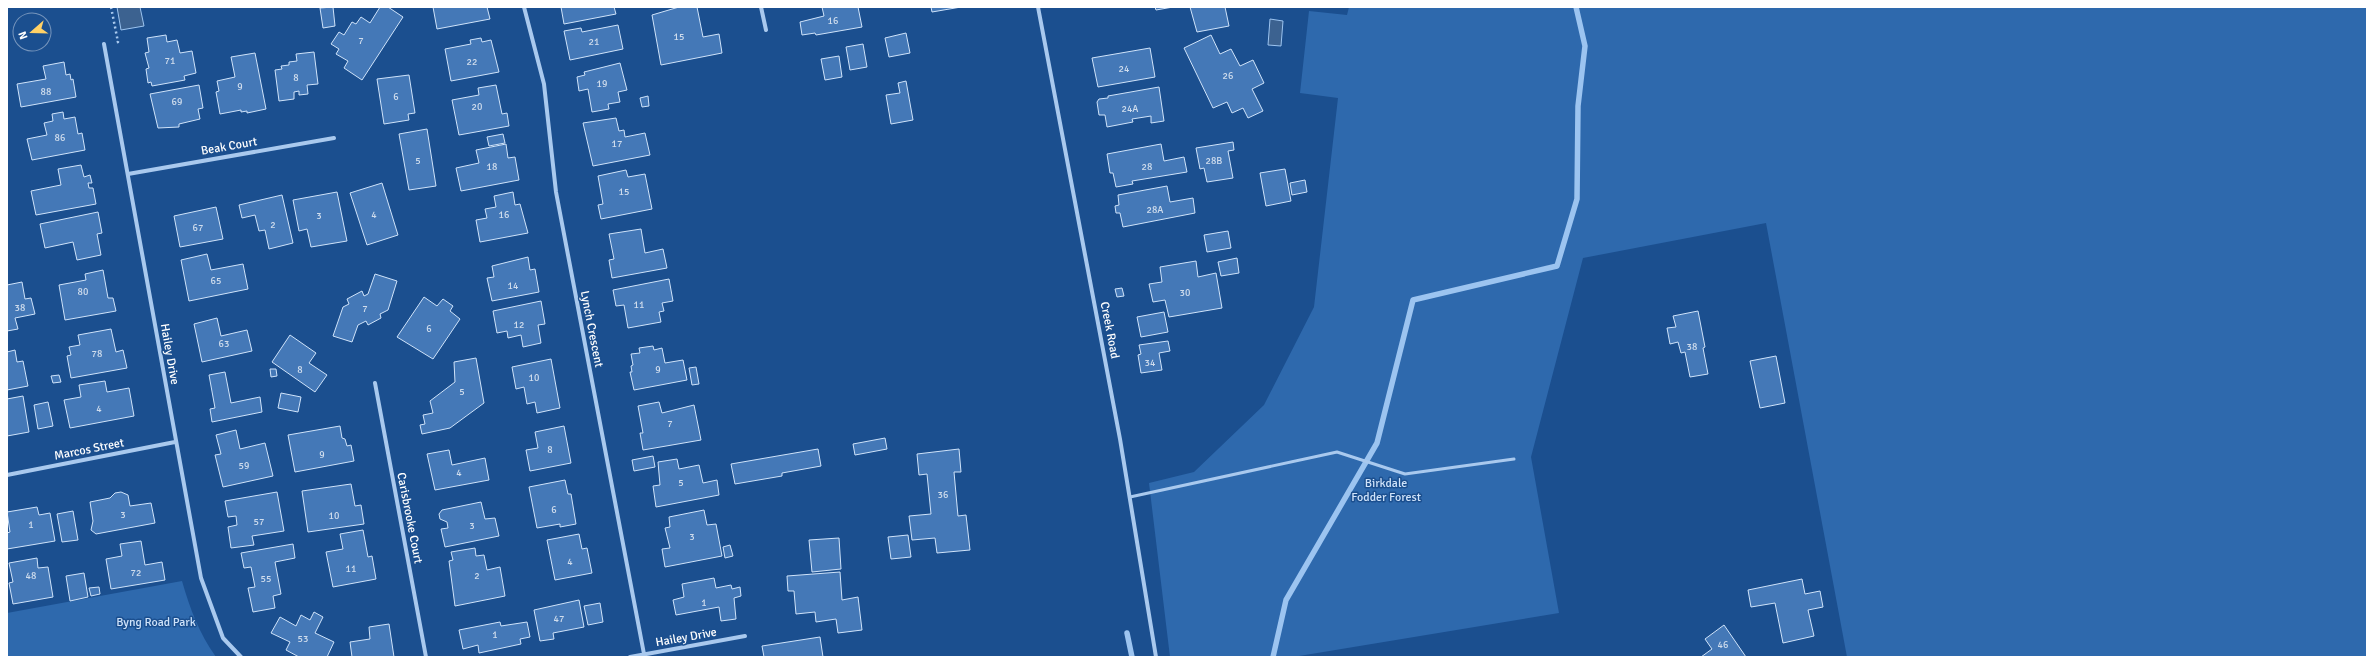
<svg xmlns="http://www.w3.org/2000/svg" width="2374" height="664" font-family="Signika,sans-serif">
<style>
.green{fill:#2e69ad}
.water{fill:#3c6290;stroke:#9cc4f0}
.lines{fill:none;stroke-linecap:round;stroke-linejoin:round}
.stream{stroke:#9cc4f0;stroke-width:5.5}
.building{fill:#4478b7;stroke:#cfe3fa}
.path{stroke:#a9c9ee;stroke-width:2.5;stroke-dasharray:2 3;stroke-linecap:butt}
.lane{stroke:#a9c9ee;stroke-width:3}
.street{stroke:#a9c9ee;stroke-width:4}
.labels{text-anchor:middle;stroke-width:3;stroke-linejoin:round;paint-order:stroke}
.number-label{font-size:10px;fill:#d0dded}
.street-label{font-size:12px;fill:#fff;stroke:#1b4f8f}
.park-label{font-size:12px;fill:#cfe3fa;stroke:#1b4f8f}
</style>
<rect width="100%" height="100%" fill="#1b4f8f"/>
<path class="green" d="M1349 7H2367V657H1847L1766 223 1583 258 1531 457 1559 613 1293 657H1170L1149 483 1194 472 1264 405 1314 307 1338 98 1300 93 1309 11 1347 15Z
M182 581C190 609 199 633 216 657H7V613Z"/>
<path class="water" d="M117 7H140L144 26 121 30Z
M1270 19 1283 21 1281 46 1268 45Z"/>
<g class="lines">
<path class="stream" d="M1127 633 1132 657
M1273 657 1286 600 1377 443 1413 300 1557 266 1577 199 1578 106 1585 46 1576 7"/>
</g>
<path class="building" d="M333 7 335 26 323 28 320 8Z
M380 7H388L403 17 362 80 344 68 348 61 336 54 339 49 331 44 339 32 344 35 352 22 356 24 361 17 370 23Z
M433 7H487L490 19 437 29Z
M561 7H614L616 14 564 24Z
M679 7H697L703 37 719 34 722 53 661 65 652 15Z
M822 7H858L862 27 816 35 815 33 802 35 800 22 824 16Z
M931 7H961L932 12Z
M1155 7H1173L1156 10Z
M1190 7H1225L1229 26 1197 32Z
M618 25 623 49 570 60 564 31 581 28 582 32Z
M906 33 910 53 889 57 885 38Z
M166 35 167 42 177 40 180 53 192 51 196 73 184 76 185 80 152 86 151 82 148 83 146 69 149 68 145 53 149 52 147 38Z
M1211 35 1220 54 1231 49 1240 66 1253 60 1264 83 1252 89 1263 111 1248 118 1243 108 1232 113 1227 102 1213 108 1184 48Z
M481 38 482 42 491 40 499 72 451 81 445 49 471 44 470 40Z
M863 44 867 67 850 70 846 47Z
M1150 48 1155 77 1098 87 1092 58Z
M314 52 318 84 307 85 308 94 299 95V91L294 92V99L279 101 275 70 282 69 281 66 289 65V62L297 61 296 54Z
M255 53 266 109 247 113V111L241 112V110L220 114 216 92 219 91 217 81 235 77 231 57Z
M839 56 842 77 825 80 821 59Z
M64 62 66 75 70 74 71 80 73 79 76 97 21 107 17 84 46 79 43 66Z
M620 63 627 90 618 92 620 102 608 104 609 109 592 112 588 89 579 91 577 77 585 75 584 72Z
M409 75 415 113 408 114 409 120 384 124 377 79Z
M906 81 913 120 891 124 886 95 900 93 898 83Z
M199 85 203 108 198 109 200 119 179 124V127L158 128 150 94Z
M496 85 502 114 507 113 509 126 459 135 452 100 479 95 478 88Z
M1159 87 1164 121 1151 123V116L1132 119 1133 122 1107 127 1105 115H1099L1097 102 1099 99 1108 98V96Z
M648 96 649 106 642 107 640 98Z
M63 112 64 119 75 117 78 134 82 133 85 150 32 160 27 139 47 135 44 123 53 121 52 114Z
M616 118 619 131 624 130 625 137 645 133 650 155 593 166 583 123Z
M427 129 436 186 409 190 399 134Z
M503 134 505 143 489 146 487 137Z
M1233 142 1234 150 1228 151 1233 178 1207 182 1204 168 1200 169 1196 148Z
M506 144 508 158 515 157 519 180 461 191 456 168 479 163 476 150Z
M1161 144 1164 161 1184 157 1187 172 1132 181 1133 184 1116 187 1113 173H1110L1107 154Z
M81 165 84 177 90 175 92 183H88L89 188H93L96 204 36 215 31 191 61 185 58 169Z
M1285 169 1291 201 1266 206 1260 173Z
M626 170 628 177 645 174 652 209 601 219 598 205 603 204 598 176Z
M1305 180 1307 192 1292 195 1290 183Z
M382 183 398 235 367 245 350 193Z
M1167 186 1170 202 1193 198 1195 213 1123 227 1120 213H1116L1115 206 1119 205 1118 195Z
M337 192 347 241 311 247 307 229 299 231 293 200Z
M513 192 515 205 520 204 528 233 480 242 476 220 487 218 485 209 496 207 494 196Z
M282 195 293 243 269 249 265 230 259 231 255 215 242 218 239 205Z
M216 207 223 239 180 247 174 216Z
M98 212 102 233 97 234 101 255 77 260 73 242 45 248 40 224Z
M641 229 645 253 663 249 667 268 612 278 609 260 614 259 609 234Z
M1228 231 1231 248 1207 252 1204 235Z
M207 254 211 270 243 264 248 289 189 301 181 260Z
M528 257 530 270 535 269 539 292 492 301 487 278 494 277 492 266Z
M1237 258 1239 273 1221 276 1218 262Z
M1196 261 1198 277 1216 273 1222 308 1169 317 1165 300 1153 302 1149 284 1162 282 1160 267Z
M103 270 108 298H113L116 311 65 320 59 285 86 280 85 274Z
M375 274 397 281 388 310 380 314 381 318 368 325 366 321 358 325 352 342 333 336 343 307 349 304 347 299 362 291 364 296 368 294Z
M669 279 673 301 662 303 664 311 659 312 661 322 628 328 624 305 616 306 613 290Z
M22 282 25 299 31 298 35 314 15 318 18 329 7 331V285Z
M1122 288 1124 296 1117 297 1115 289Z
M424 297 437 306 443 299 453 306 450 311 460 319 433 359 397 337Z
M541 301 545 324 538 325 541 343 523 347 521 335 508 338 507 331 497 333 493 311Z
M1698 311 1705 347 1703 348 1708 374 1690 377 1685 352 1681 353 1678 342 1670 344 1667 328 1676 327 1673 316Z
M1164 312 1168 332 1141 337 1137 317Z
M217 318 221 336 247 330 252 351 202 362 194 324Z
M111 329 116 352 123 350 127 368 71 378 67 356 71 355 69 347 80 345 78 335Z
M290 335 316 353 309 363 327 375 315 392 272 362Z
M1168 341 1170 351 1159 353 1162 370 1141 373 1138 355 1141 354 1139 345Z
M653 346 654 350 662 348 665 363 683 360 687 380 634 390 630 372H632L631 366 633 365 631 354 640 353 639 348Z
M15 350 17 362 23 361 28 386 7 390V352Z
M1776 356 1785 403 1760 408 1750 361Z
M476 358 484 403 450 428 422 434 420 425 425 424 423 415 433 413 430 401 455 382 454 362Z
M551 359 560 408 537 413 535 402 527 404 524 387 516 389 512 367Z
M696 367 699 384 692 385 689 368Z
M270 369H276L277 376 271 377Z
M225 372 231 403 260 397 262 412 212 422 210 409 215 408 209 375Z
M59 375 61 382 53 383 51 376Z
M105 381 107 392 129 388 134 416 70 428 64 400 81 397 79 385Z
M281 393 301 397 298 412 278 408Z
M23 396 29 432 7 436V399Z
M48 402 53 426 38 429 34 405Z
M659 402 662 413 694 405 701 440 643 450 640 433H643L638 406Z
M340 426 342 438 345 439 347 446 351 445 354 461 295 472 288 435Z
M564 426 571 463 530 471 526 450 538 448 535 432Z
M236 430 240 449 265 443 273 476 223 487 215 455 221 454 216 435Z
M885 438 887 449 855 455 853 444Z
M818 449 821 466 782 473V476L735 484 731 464Z
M959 449 961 472H954L958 516 966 515 970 550 937 553 935 538 912 540 909 516 931 514 927 474 919 475 917 454Z
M449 450 452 465 485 458 489 480 435 490 427 454Z
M653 456 655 467 634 471 632 460Z
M677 459 679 469 699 465 703 483 717 480 719 495 656 507 653 486 660 485 658 462Z
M565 480 568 494H571L576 524 560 527V524L537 528 529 487Z
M351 484 355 506 361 505 364 524 308 532 302 491Z
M121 492 128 495 130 506 151 503 155 523 96 534 91 530 93 521 90 502 110 498 115 493Z
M277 492 284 531 252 536 254 545 231 548 228 527 237 525 236 516 228 517 225 501Z
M481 502 485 519 495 518 499 536 445 547 441 529 448 528 447 522 440 519 439 514 442 510Z
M37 507 39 515 50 513 55 541 7 549V533L10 532 7 512Z
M704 510 707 525 716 524 722 556 665 567 662 549 670 548 665 528 670 527 669 517Z
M73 511 78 540 62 542 57 514Z
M363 530 368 557 372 556 376 579 333 587 326 552 343 549 340 534Z
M579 534 582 549 587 548 592 573 555 580 547 540Z
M908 535 911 557 891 559 888 537Z
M839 538 841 569 812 572 809 540Z
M141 541 145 565 162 562 165 580 111 589 106 559 122 556 120 544Z
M293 544 295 558 275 562 281 594 273 596 275 608 253 612 248 588 255 587 251 567 244 568 241 553Z
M730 545 733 556 725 558 723 547Z
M475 548 476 556 484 555 487 570 500 567 505 596 455 606 449 561 453 560 451 552Z
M37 558 38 568 48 567 53 597 13 604 9 583 13 582 9 563Z
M840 572 842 600 858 597 862 630 838 633 836 619 816 622 815 612 796 614 794 591H788L787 576Z
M84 573 88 597 70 601 66 576Z
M714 578 716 588 731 585 732 589 740 587 741 596 734 598 736 619 721 621 719 607 676 615 673 600 684 597 682 584Z
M1802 579 1805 594 1820 591 1823 607 1808 610 1814 636 1783 643 1775 603 1751 607 1748 590Z
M99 587 100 594 91 596 89 588Z
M579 600 584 627 553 633 554 639 540 641 534 610Z
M600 603 603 622 588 625 584 606Z
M314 612 323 617 315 633 334 642 327 657H299L286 650 290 642 271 633 280 617 296 626 301 615 310 620Z
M500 622 501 626 527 622 530 637 520 639 521 644 479 653 478 645 463 649 459 630Z
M389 624 394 657H352L350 642 370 639 369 627Z
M1724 625 1746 657H1701L1712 649 1705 639Z
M820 637 823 657H764L762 646Z"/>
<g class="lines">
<path class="path" d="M111 7 118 42 114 43"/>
<path class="lane" d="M1130 497 1337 452 1405 474 1514 459"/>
<path class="street" d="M524 7 544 84 556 192 644 654
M761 7 766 30
M1038 7 1120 439 1156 657
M104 44 201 578 223 638 241 657
M128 174 334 138
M375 383 426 657
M7 475 175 442
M630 657 745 636"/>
</g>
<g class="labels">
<g class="number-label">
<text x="833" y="24">16</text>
<text x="679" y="40">15</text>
<text x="361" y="44">7</text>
<text x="594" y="45">21</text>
<text x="170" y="64">71</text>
<text x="472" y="65">22</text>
<text x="1124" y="72">24</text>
<text x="1228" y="79">26</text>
<text x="296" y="81">8</text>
<text x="602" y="87">19</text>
<text x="240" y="90">9</text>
<text x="46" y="95">88</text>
<text x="396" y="100">6</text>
<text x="177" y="105">69</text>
<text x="477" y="110">20</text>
<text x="1130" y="112">24A</text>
<text x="60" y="141">86</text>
<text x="617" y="147">17</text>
<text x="418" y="164">5</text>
<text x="1214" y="164">28B</text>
<text x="492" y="170">18</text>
<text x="1147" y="170">28</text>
<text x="624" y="195">15</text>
<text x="1155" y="213">28A</text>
<text x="374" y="218">4</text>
<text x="504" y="218">16</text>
<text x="319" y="219">3</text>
<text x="273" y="228">2</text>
<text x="198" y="231">67</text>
<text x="216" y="284">65</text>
<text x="513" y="289">14</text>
<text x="83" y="295">80</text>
<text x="1185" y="296">30</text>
<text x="639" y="308">11</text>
<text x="20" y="311">38</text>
<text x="365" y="312">7</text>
<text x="519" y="328">12</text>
<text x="429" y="332">6</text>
<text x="224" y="347">63</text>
<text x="1692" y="350">38</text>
<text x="97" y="357">78</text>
<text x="1150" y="366">34</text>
<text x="300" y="373">8</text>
<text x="658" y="373">9</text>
<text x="534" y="381">10</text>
<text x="462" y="395">5</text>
<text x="99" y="412">4</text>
<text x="670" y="427">7</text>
<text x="550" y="453">8</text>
<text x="322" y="458">9</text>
<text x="244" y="469">59</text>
<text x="459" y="476">4</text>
<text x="681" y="486">5</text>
<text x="943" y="498">36</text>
<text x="554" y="513">6</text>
<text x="123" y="518">3</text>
<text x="334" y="519">10</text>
<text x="259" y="525">57</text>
<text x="31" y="528">1</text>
<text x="472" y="529">3</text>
<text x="692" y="540">3</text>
<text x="570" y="565">4</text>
<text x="351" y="572">11</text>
<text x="136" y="576">72</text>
<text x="31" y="579">48</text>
<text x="477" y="579">2</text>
<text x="266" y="582">55</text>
<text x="704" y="606">1</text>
<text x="559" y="622">47</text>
<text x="495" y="638">1</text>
<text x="303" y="642">53</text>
<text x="1723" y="648">46</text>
</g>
<g class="street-label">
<text transform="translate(229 146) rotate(-10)" y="4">Beak Court</text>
<text transform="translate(592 329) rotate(79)" y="4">Lynch Crescent</text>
<text transform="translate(1110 330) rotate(79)" y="4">Creek Road</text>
<text transform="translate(170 354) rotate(80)" y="4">Hailey Drive</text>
<text transform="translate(89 449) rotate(-11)" y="4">Marcos Street</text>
<text transform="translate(410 518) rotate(79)" y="4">Carisbrooke Court</text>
<text transform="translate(686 637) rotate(-10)" y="4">Hailey Drive</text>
</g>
<g class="park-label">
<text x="1386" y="487">Birkdale<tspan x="1386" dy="14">Fodder Forest</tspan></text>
<text x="156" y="626">Byng Road Park</text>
</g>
</g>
<rect width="2374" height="664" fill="none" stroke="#ffffff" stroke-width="16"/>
<g transform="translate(32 32) rotate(250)"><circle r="19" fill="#1b4f8f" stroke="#7695bc"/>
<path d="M0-3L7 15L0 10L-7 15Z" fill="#ffd166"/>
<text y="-6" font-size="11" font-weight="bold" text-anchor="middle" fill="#ffffff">N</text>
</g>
</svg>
